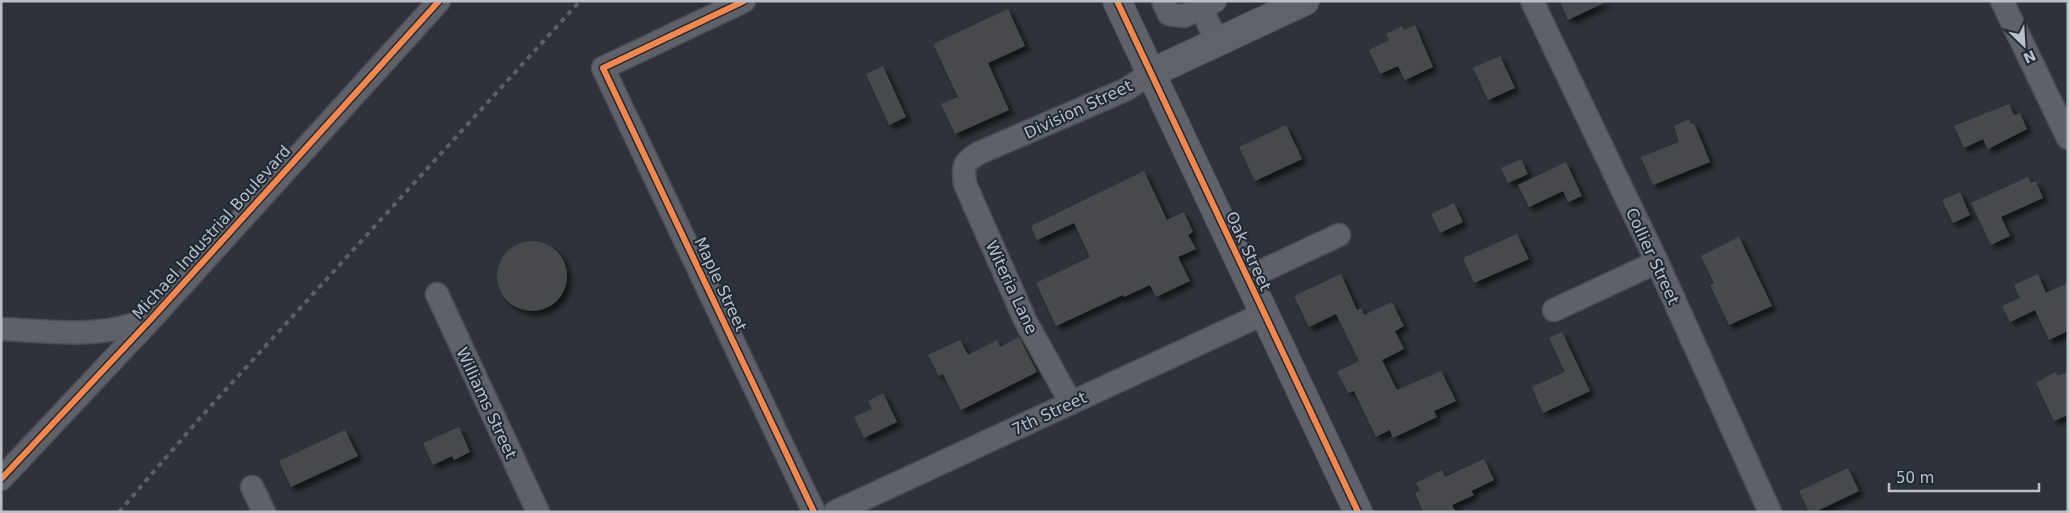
<svg xmlns="http://www.w3.org/2000/svg" width="2069" height="513" font-family="'DejaVu Sans',sans-serif">
<defs>
<filter id="shadow"><feDropShadow dx="4.5" dy="4.5" stdDeviation="2.5" flood-color="#0009"/></filter>
</defs>
<rect width="100%" height="100%" fill="#2e3339"/>
<!-- building -->
<g fill="#464a50" filter="url(#shadow)">
<polygon points="1560,1 1608,1 1568,20"/>
<polygon points="1008,9 1025,46 988,63 1009,110 955,134 941,104 958,97 934,46 935,43"/>
<polygon points="1415,25 1433,67 1405,80 1398,66 1380,74 1369,50 1389,40 1386,34 1402,26 1404,30"/>
<polygon points="1500,56 1515,88 1488,100 1473,68"/>
<polygon points="883,66 906,117 889,125 866,74"/>
<polygon points="2009,104 2014,115 2020,113 2027,129 1988,149 1983,139 1964,148 1954,126"/>
<polygon points="1689,119 1691,124 1694,123 1710,162 1653,185 1641,157 1679,142 1674,126"/>
<polygon points="1286,125 1302,159 1255,181 1239,147"/>
<polygon points="1521,159 1528,174 1508,183 1501,168"/>
<polygon points="1566,162 1582,196 1568,202 1563,191 1529,207 1518,185"/>
<polygon points="1144,171 1167,220 1184,212 1193,232 1188,235 1196,249 1178,257 1190,281 1156,297 1150,285 1124,297 1123,295 1056,326 1036,283 1090,257 1074,223 1037,240 1031,226"/>
<polygon points="2028,177 2031,183 2036,181 2043,198 2001,217 2010,236 1991,245 1971,203"/>
<polygon points="1960,192 1970,215 1953,223 1942,200"/>
<polygon points="1454,203 1463,222 1440,233 1431,214"/>
<polygon points="1517,234 1529,259 1474,283 1463,258"/>
<polygon points="1739,237 1772,306 1729,325 1710,285 1714,283 1701,256"/>
<circle cx="532" cy="276" r="35"/>
<polygon points="1341,274 1357,310 1361,308 1364,315 1392,302 1404,326 1395,331 1404,349 1382,360 1397,390 1441,371 1456,401 1434,411 1437,417 1393,438 1390,430 1376,437 1354,391 1348,393 1337,372 1359,361 1336,314 1309,327 1294,296"/>
<polygon points="2038,274 2046,293 2068,283 2068,331 2049,340 2035,310 2010,322 2002,306 2020,298 2014,285"/>
<polygon points="1562,332 1590,391 1543,413 1532,387 1565,372 1549,338"/>
<polygon points="1019,337 1037,372 961,410 943,374 939,376 928,355 960,340 968,355 997,340 1000,347"/>
<polygon points="2055,372 2058,376 2068,372 2068,415 2054,421 2036,383"/>
<polygon points="883,393 897,422 864,438 854,417 872,409 868,401"/>
<polygon points="459,427 470,452 454,460 452,456 433,465 423,443"/>
<polygon points="345,430 358,456 291,487 279,461"/>
<polygon points="1484,459 1494,480 1471,491 1474,495 1452,505 1456,512 1423,512 1415,493 1420,491 1416,483 1442,470 1445,477"/>
<polygon points="1848,468 1859,491 1815,512 1809,512 1799,491"/>
</g>
<g fill="none" stroke-linecap="round" stroke-linejoin="round">
<defs>
<g id="minor">
<polyline points="744,1 603,68 814,512"/>
<polyline points="1163,1 1169,14 1184,16 1215,1"/>
<polyline points="1198,1 1217,42"/>
<polyline points="1532,1 1657,262 1770,512"/>
<polyline points="2002,1 2068,138"/>
<polyline points="1247,278 1339,235"/>
<polyline points="437,294 538,512"/>
<polyline points="1554,310 1657,262"/>
<path d="M 1,329 C 50,331 104,340 150,318"/>
<path d="M 1071,403 L 1026,322 L 965,184 C 963,165 963,163 979,153 L 1125,90 L 1151,73"/>
<polyline points="1,479 153,317 439,1"/>
<polyline points="252,487 264,512"/>
<polyline points="835,512 1263,314"/>
</g>
<g id="major">
<polyline points="1117,1 1358,512"/>
<polyline points="1151,73 1305,1"/>
</g>
</defs>
<!-- minor casing -->
<use href="#minor" stroke="#4a4e52" stroke-width="25"/>
<!-- major casing -->
<use href="#major" stroke="#4b5056" stroke-width="30"/>
<!-- minor -->
<use href="#minor" stroke="#5e6268" stroke-width="22"/>
<!-- major -->
<use href="#major" stroke="#5f6369" stroke-width="28"/>
<!-- rail -->
<polyline stroke="#5c6065" stroke-width="4" stroke-dasharray="5 5" stroke-linecap="butt" points="119,512 200,418 580,1"/>
<defs>
<g id="cycleway">
<polyline points="744,1 603,68 814,512"/>
<polyline points="1117,1 1358,512"/>
<polyline points="1,479 153,317 439,1"/>
</g>
</defs>
<!-- cycleway casing -->
<use href="#cycleway" stroke="#212934" stroke-width="9"/>
<!-- cycleway -->
<use href="#cycleway" stroke="#f5874c" stroke-width="6"/>
</g>
<g text-anchor="middle" stroke-width="4" stroke-linejoin="round" paint-order="stroke">
<!-- street labels -->
<g font-size="16" fill="#b9c0c9" stroke="#212934">
<text transform="translate(1078 109) rotate(-25)" y="6">Division Street</text>
<text transform="translate(211 232) rotate(-48)" y="6">Michael Industrial Boulevard</text>
<text transform="translate(1249 251) rotate(65)" y="6">Oak Street</text>
<text transform="translate(1653 256) rotate(65)" y="6">Collier Street</text>
<text transform="translate(721 284) rotate(65)" y="6">Maple Street</text>
<text transform="translate(1012 287) rotate(65)" y="6">Witeria Lane</text>
<text transform="translate(487 403) rotate(65)" y="6">Williams Street</text>
<text transform="translate(1049 413) rotate(-25)" y="6">7th Street</text>
</g>
</g>
<!-- border -->
<rect width="2069" height="513" fill="none" stroke="#b9c0c9" stroke-width="5"/>
<!-- north arrow -->
<g transform="translate(2024 45) rotate(155)" stroke="#212934" stroke-width="4" paint-order="stroke">
<path d="M0-4L9 19L0 12L-9 19Z" fill="#b9c0c9"/>
<text y="-8" font-size="14" font-weight="bold" text-anchor="middle" fill="#b9c0c9">N</text>
</g>
<!-- scale -->
<path d="M1889 483v8h150v-8" fill="none" stroke="#b9c0c9" stroke-width="2.5"/>
<text x="1896" y="483" font-size="15" fill="#b9c0c9" stroke="#212934" stroke-width="4" paint-order="stroke">50 m</text>
</svg>
